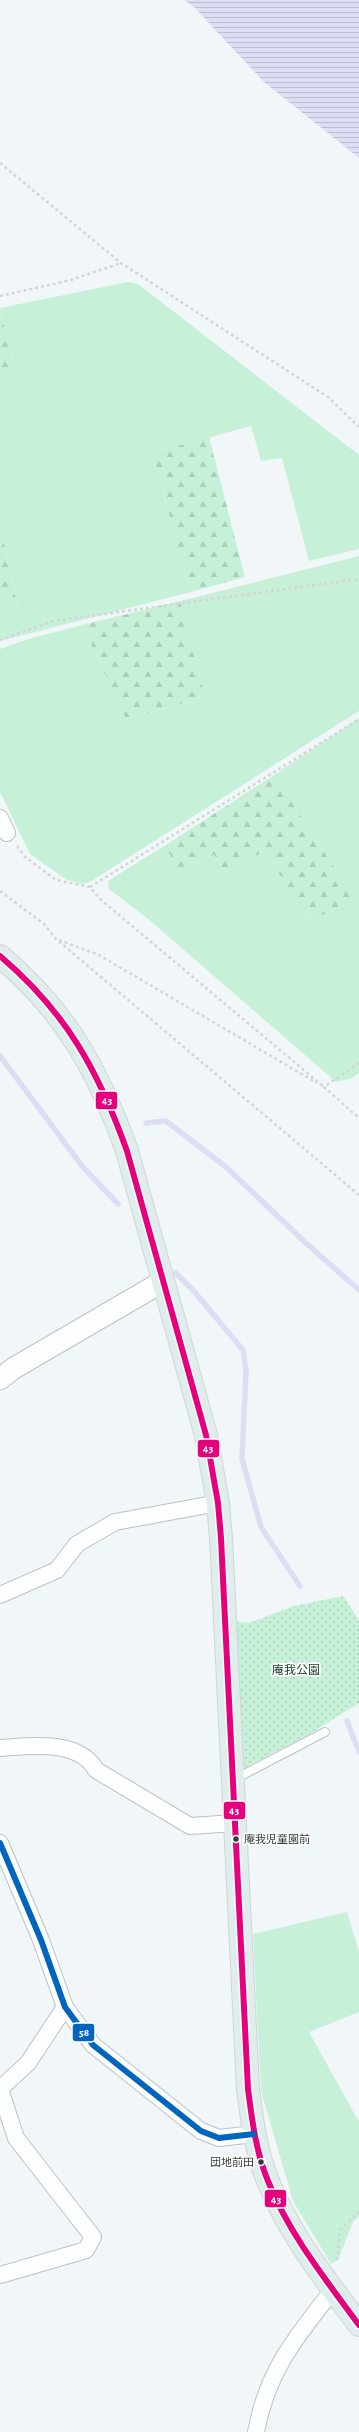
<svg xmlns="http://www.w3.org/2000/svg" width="359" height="2432" font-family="'Alegreya Sans','Noto Sans JP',sans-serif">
<defs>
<pattern id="forest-firs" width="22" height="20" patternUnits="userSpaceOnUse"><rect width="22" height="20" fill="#c7f0d9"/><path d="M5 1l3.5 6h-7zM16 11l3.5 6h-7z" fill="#accfbb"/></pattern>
<pattern id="park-dots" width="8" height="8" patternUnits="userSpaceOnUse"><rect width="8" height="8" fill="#c7f0d9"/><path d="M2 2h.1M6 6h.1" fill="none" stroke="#accfbb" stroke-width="1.8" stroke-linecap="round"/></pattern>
<pattern id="water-rules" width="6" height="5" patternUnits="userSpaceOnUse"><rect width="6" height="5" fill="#ddddf4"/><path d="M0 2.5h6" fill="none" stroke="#bebed2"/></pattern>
</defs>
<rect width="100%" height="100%" fill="#f1f7f8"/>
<!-- green -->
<g fill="#c7f0d9">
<polygon points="128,282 138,284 359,455 359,549 309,561 282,458 261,461 251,426 152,453 191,592 0,641 0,595 18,607 0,524 0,373 15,369 0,308"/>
<polygon points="359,556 359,711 90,882 83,884 67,880 30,854 0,792 0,649 28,639 82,625 127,719 205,697 180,601"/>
<polygon points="359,718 359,1073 352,1078 336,1082 147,918 109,889 108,881 164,846 181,871 214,855 225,872 265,851 309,922 355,899 274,775"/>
<polygon points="347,1912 359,1952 359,2012 309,2032 359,2122 359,2217 353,2222 338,2260 331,2264 293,2201 261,2091 253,1934"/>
</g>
<!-- forest -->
<g fill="url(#forest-firs)">
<polygon points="0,309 15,369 0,373"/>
<polygon points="209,437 245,577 191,592 152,453"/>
<polygon points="0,524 18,608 0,595"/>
<polygon points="180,601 205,697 126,719 82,625"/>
<polygon points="274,775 355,899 309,922 265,851 225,872 214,855 181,871 164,846"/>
</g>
<!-- park -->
<polygon fill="url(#park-dots)" points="343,1596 359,1620 359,1703 308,1735 241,1770 229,1621 249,1623 294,1606"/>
<!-- water -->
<polygon fill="url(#water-rules)" points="184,0 359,0 359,158 264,82 193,6"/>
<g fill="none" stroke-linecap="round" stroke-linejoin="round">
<!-- stream -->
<g stroke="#ddddf4" stroke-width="5.5">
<polyline points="0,1056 82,1166 118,1204"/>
<polyline points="146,1123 166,1121 226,1167 307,1244 359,1290"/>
<polyline points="176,1273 193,1290 243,1350 246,1370 242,1459 261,1527 300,1586"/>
<polyline points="347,1721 359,1752"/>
</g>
<defs>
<polyline id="service" points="235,1779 325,1732"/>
<g id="minor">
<polyline points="0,818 7,833"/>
<polyline points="0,1595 57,1570 77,1544 115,1522 218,1503"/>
<path d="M 0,1748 C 30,1746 79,1739 96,1770 L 190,1826 L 235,1823"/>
<polyline points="0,1843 41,1940 65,2007 93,2045 201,2131 219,2138 254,2134"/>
<polyline points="0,2089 16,2138 93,2237 86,2250 0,2275"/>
<polyline points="0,2089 28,2063 65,2007"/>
<path d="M 256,2432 C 267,2371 296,2337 333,2290"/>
</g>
<polyline id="tertiary" points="0,1379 14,1368 162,1282"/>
<path id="primary" d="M 0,956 C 66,1012 98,1070 127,1151 L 206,1435 L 218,1503 L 221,1538 L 248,2089 C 252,2120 256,2152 268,2181 C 289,2234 326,2280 359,2325"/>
</defs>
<!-- service casing -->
<use href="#service" stroke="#bdc1c2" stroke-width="10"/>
<!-- minor casing -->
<use href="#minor" stroke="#bdc1c2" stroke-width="18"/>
<!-- tertiary casing -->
<use href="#tertiary" stroke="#bdc1c2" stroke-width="23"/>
<!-- primary casing -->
<use href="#primary" stroke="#d2d4d5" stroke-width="24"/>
<!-- path -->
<g stroke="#d3d5d6" stroke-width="2.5" stroke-dasharray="3 3" stroke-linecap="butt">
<polyline points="0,163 121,263 328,397 359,427"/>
<polyline points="0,296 71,280 121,263"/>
<polyline points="0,640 53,621 359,579"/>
<polyline points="17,846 25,857 56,880 90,887 100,899 324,1087"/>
<polyline points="90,887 359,719"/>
<polyline points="0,891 44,924 56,939 359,1195"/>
<polyline points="59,940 99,955 317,1083"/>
<polyline points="359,1063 324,1087 359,1118"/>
<polyline points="337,2260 340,2230 359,2212"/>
</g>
<!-- service -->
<use href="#service" stroke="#fdfefe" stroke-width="8"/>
<!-- minor -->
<use href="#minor" stroke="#fdfefe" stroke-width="16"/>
<!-- tertiary -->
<use href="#tertiary" stroke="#fdfefe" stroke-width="21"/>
<!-- primary -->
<use href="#primary" stroke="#dfeded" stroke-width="22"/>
<defs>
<path id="bus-1" d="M 0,956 C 66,1012 98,1070 127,1151 L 206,1435 L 218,1503 L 221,1538 L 248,2089 C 252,2120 256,2152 268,2181 C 289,2234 326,2280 359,2325"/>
<polyline id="bus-2" points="0,1843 41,1940 65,2007 93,2045 201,2131 219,2138 254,2134"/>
</defs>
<!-- bus-1 casing -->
<use href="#bus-1" stroke="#fff" stroke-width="9"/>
<!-- bus-2 casing -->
<use href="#bus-2" stroke="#fff" stroke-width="9"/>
<!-- bus-1 -->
<use href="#bus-1" stroke="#e5007d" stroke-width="6"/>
<!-- bus-2 -->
<use href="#bus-2" stroke="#0065bd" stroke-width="6"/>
</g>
<!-- markers -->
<g fill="#36393b" stroke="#fff" stroke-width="1.5">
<circle cx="236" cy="1839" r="3.5"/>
<circle cx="261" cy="2162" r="3.5"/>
</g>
<g text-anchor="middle" stroke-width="3.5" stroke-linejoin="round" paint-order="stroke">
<!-- bus labels -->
<g font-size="11" fill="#36393b" stroke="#fff" text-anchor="start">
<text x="244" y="1843">庵我児童園前</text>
<text x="254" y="2166" text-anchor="end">団地前田</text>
</g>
<!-- park labels -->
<g font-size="12" fill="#1d422d" stroke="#fff">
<text x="296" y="1674">庵我公園</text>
</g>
</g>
<g stroke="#fff" stroke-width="1.5">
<rect x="95" y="1091" width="23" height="19" rx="4" fill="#e5007d"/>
<rect x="197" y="1439" width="23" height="19" rx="4" fill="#e5007d"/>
<rect x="223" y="1801" width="23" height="19" rx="4" fill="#e5007d"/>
<rect x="72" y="2023" width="23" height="19" rx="4" fill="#0065bd"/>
<rect x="264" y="2189" width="23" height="19" rx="4" fill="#e5007d"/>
</g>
<g font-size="11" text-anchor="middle" font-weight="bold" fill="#fff">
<text x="107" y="1104">43</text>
<text x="208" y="1452">43</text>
<text x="234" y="1814">43</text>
<text x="84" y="2036">58</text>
<text x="276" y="2203">43</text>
</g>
</svg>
